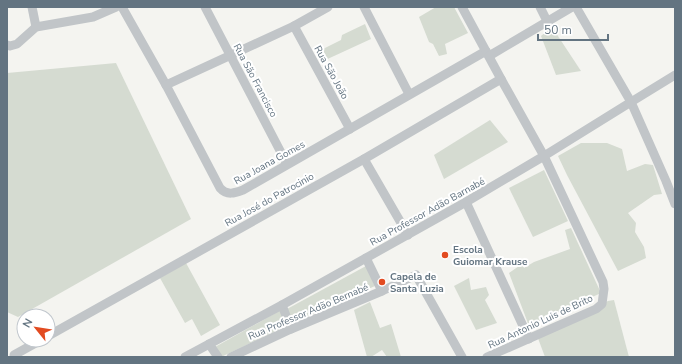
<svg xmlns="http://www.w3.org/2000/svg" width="682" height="364" font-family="'Nunito Sans',sans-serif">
<rect width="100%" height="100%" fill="#f4f4f0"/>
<!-- green -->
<g fill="#d5dbd1">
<polygon points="436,7 454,7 468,33 445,44 447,54 439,56 433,44 429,42 419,17"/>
<polygon points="365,24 371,39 321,62 317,52 341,40 342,35"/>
<polygon points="552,27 581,71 556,75 541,36"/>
<polygon points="116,63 191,219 18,317 7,312 7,73"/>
<polygon points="490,120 508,142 444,179 434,155"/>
<polygon points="581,143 607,143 622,149 627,171 645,164 653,165 662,194 654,195 628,213 636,223 635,232 644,247 646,258 618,271 567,175 558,156"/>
<polygon points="544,170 568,221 533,237 509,188"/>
<polygon points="571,228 601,293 529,326 509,273 522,264 524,268 534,262 570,249 565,230"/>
<polygon points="186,263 220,325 201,336 192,319 185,323 160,278"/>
<polygon points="366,266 375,286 292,323 287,309"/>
<polygon points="469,278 471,290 486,287 489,295 485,300 497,323 476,330 454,286"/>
<polygon points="614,300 629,357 545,357 536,333 608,301"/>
<polygon points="370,302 380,328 391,324 401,357 387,357 382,350 371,357 367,357 354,310"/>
<polygon points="281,310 287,326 221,357 215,347"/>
</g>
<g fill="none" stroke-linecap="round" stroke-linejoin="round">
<!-- minor -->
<g stroke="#c1c5c8" stroke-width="9">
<polyline points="32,7 36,27"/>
<path d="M 122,7 L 166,85 L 220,188 C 227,196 235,193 243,190 L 486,51"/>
<polyline points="205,7 287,164"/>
<polyline points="364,7 409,94"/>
<polyline points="462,7 501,79 544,156 603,282 604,289 602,304 596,309 487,357"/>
<polyline points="540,7 547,21"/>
<polyline points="576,7 631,102 666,181 675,204"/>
<polyline points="294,26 350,129"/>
<polyline points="7,45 10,46 17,44 36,27 93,17 116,7"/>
<polyline points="489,56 572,7"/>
<polyline points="166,85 294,26 328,7"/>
<polyline points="364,159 408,235"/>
<polyline points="466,202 529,339"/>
<polyline points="366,258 382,291"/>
<polyline points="282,305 291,329"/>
<polyline points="48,336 364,159 501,79"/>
<polyline points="209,344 218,357"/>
<polyline points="14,355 41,340"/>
<polyline points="185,357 282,305 466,202 544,156 631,102 675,75"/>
<polyline points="231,357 291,329 382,291 416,275 462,357"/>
</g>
</g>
<!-- markers -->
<g fill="#e24b21" stroke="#fff" stroke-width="1.5">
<circle cx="445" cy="255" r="4"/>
<circle cx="382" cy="282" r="4"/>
</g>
<g text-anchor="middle" stroke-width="4" stroke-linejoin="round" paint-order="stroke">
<!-- street labels -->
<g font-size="10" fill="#637481" stroke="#fff">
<text transform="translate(332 72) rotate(61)" y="4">Rua São João</text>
<text transform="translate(256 80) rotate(62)" y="4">Rua São Francisco</text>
<text transform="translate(269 162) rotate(-29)" y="4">Rua Joana Gomes</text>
<text transform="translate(269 199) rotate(-29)" y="4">Rua José do Patrocinio</text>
<text transform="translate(427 211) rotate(-29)" y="4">Rua Professor Adão Barnabé</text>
<text transform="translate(308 311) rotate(-23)" y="4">Rua Professor Adão Bernabé</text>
<text transform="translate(540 321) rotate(-25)" y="4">Rua Antonio Luis de Brito</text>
</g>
<!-- poi labels -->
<g font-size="10" font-weight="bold" fill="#637481" stroke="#fff" text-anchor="start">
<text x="453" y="253">Escola<tspan x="453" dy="12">Guiomar Krause</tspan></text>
<text x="390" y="280">Capela de<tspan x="390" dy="12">Santa Luzia</tspan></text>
</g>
</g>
<!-- border -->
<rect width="682" height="364" fill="none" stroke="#637481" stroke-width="16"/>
<!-- north arrow -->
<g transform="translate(36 328) rotate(300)"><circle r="19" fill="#ffffff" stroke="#c1c7cd"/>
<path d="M0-3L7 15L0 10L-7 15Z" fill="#e24b21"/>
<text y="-6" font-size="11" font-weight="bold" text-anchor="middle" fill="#637481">N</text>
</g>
<!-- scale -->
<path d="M538 34v6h70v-6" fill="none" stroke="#637481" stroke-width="2"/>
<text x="544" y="34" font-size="12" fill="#637481" stroke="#ffffff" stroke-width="3" paint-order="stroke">50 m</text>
</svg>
